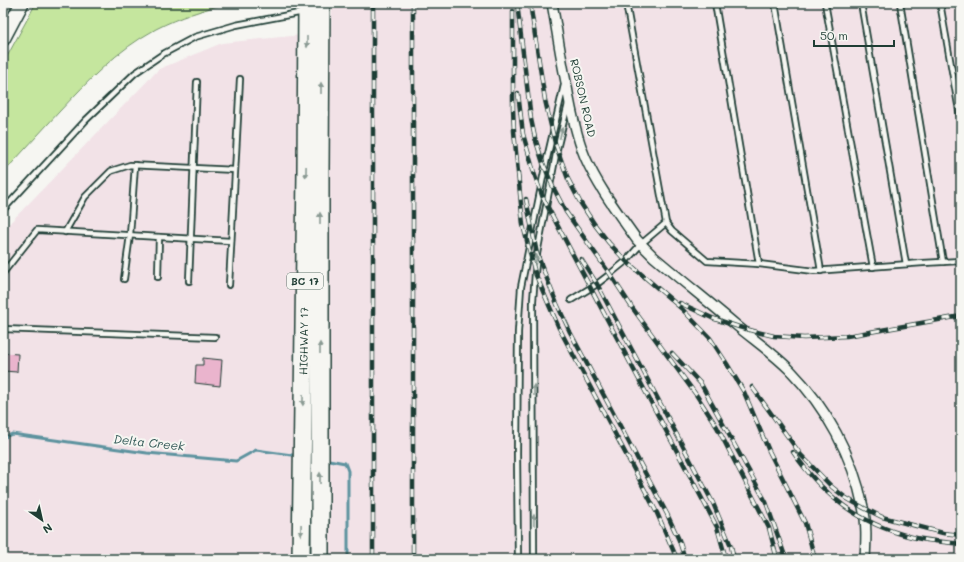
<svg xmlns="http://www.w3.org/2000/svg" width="964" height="562" font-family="Mali,sans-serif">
<rect width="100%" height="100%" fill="#f6f6f2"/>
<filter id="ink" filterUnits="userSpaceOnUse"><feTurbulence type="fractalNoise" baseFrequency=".025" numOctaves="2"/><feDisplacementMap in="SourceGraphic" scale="8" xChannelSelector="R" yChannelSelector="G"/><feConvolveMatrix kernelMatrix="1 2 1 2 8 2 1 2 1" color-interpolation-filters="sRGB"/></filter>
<g filter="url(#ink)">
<!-- built -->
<polygon fill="#f2e2e7" points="332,3 961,3 961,559 3,559 3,230 159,69 222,43 331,32"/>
<!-- green -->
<path fill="#c5e69e" stroke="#729269" d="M 36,3 L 228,3 C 203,10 179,17 156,29 C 116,51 90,79 59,112 C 40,132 22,153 3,173 L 3,64 Z"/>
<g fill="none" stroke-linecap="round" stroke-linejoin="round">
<!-- stream -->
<g stroke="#5d939f" stroke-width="3">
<polyline points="3,438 12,434 147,453 236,461 256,450 292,455"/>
<polyline points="329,460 345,463 348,471 348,559"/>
</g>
</g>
<!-- building -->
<g fill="#eab4cd" stroke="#1f3d34">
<polygon points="3,353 18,354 17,372 3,371"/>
<polygon points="203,358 222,360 220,386 195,383 196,365 203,365"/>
</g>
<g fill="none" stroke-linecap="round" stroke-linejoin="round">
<defs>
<g id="lane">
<polyline points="626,3 666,223 672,231 707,261 759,264 814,271 923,263 961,261"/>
<polyline points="715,3 759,264"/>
<polyline points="775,3 821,271"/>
<polyline points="825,3 873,267"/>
<polyline points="861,3 906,264"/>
<polyline points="900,3 943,262"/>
<polyline points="940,3 961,122"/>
<polyline points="3,210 86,120 135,73 163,54 195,37 236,25 304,12"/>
<polyline points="65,232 85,197 111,171 130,165 235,170"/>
<polyline points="3,273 37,230 231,241"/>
<polyline points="158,277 159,237"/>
<polyline points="124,279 130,235 135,165"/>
<polyline points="189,281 197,82"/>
<polyline points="229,285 240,79"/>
<polyline points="571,300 597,284 610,274 626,261 641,244 666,223"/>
<polyline points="3,329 215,337"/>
<polyline points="518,559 517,453 518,332 521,287 545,167 564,85"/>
<polyline points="534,559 533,301 535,273 537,254 557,149 568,104"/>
</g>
<path id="street" d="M 552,3 C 557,31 561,59 567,87 C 571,111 576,135 585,157 C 598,187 618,213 637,240 L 654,257 C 681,280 709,302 736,325 C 754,340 773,353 790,370 C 826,407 853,456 863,507 C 867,524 866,542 865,559"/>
<polyline id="secondary" points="3,39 22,3"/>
<g id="highway">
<path id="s1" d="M 301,559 L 306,171 L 307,3"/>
<polyline points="320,559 320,171 321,3"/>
</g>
</defs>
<!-- lane casing -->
<use href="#lane" stroke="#1f3d34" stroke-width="8"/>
<!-- street casing -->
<use href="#street" stroke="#1f3d34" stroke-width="12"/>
<!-- secondary casing -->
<use href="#secondary" stroke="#1f3d34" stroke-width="16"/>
<!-- highway casing -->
<use href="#highway" stroke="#1f3d34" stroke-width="20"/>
<!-- lane -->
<use href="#lane" stroke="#f6f6f2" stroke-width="4.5"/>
<!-- street -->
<use href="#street" stroke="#f6f6f2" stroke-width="9"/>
<!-- secondary -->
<use href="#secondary" stroke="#f6f6f2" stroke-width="13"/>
<!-- highway -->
<use href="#highway" stroke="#f6f6f2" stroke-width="17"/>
<defs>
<g id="rail">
<polyline points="413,3 413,559"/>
<polyline points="517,3 531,119 535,138 543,163 553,187 566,212 578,229 610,274 631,306 697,396 717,427 769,528 777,559"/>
<polyline points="530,3 545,100 555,143 568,179 580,202 595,225 609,243 626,261 682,309 710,338 727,364 744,392 769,451 805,523 815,559"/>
<polyline points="513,11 513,108 514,131 523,225 535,273 559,328 657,513 677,559"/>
<polyline points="518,93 523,134 535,176 543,198 717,527 726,559"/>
<polyline points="526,199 537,254 557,304 570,332 667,514 679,540 685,559"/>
<polyline points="581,259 597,284 713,503 731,546 734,559"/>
<polyline points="680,303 712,318 739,327 757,332 774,336 804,338 847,336 961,316"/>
<polyline points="672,353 701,384 766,502 786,559"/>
<polyline points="752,387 801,455 832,487 846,498 864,508 882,517 943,533 961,535"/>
<path d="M 793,452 C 823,496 860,524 912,537 C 928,541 945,542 961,544"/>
<polyline points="373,559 373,3"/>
</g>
</defs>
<!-- rail casing -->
<use href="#rail" stroke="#1f3d34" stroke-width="4.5"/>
<!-- rail -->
<use href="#rail" stroke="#f6f6f2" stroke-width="3" stroke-dasharray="9" stroke-linecap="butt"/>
</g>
<!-- one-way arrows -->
<defs><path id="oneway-solid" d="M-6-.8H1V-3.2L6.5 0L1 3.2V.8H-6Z"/></defs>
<g fill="#8a9a93">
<use href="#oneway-solid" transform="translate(307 42) rotate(90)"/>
<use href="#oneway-solid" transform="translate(321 88) rotate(-90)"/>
<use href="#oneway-solid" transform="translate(561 133) rotate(-77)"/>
<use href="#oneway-solid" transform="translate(306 172) rotate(91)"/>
<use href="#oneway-solid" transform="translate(320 218) rotate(-90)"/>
<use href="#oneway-solid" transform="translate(536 260) rotate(-82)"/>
<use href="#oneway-solid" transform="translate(320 348) rotate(-90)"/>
<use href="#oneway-solid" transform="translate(534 390) rotate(-90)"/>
<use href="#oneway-solid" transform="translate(303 400) rotate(91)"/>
<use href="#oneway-solid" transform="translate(320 478) rotate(-90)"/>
<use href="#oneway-solid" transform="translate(534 520) rotate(-90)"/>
<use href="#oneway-solid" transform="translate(301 530) rotate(91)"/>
</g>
</g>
<g text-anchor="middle" stroke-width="4" stroke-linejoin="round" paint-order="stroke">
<!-- shield labels -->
<rect fill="#f6f6f2" stroke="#60746d" stroke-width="1" x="287" y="273" width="36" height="16" rx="3"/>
<g font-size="10" font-weight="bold" fill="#1f3d34">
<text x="305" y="285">BC 17</text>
</g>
<!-- street labels -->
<g font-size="11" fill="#1f3d34" stroke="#f6f6f2">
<text transform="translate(583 98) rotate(77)" y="4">ROBSON ROAD</text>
<text dy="4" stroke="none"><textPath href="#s1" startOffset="218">HIGHWAY 17</textPath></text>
</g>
<!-- water labels -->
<g font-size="12" font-style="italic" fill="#345a58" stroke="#f6f6f2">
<text transform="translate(149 443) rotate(6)" y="4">Delta Creek</text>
</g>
</g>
<!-- margin -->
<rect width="964" height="562" fill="none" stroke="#f6f6f2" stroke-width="16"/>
<rect x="8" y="8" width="948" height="546" fill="none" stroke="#1f3d34" stroke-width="1.5" filter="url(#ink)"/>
<!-- north arrow -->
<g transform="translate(42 520) rotate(146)" stroke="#f6f6f2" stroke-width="3" paint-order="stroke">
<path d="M0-3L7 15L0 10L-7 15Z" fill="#1f3d34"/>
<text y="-6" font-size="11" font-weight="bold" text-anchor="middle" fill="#1f3d34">N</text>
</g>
<!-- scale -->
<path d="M814 40v6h80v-6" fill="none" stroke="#1f3d34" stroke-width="2"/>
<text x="820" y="40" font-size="12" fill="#1f3d34" stroke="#f6f6f2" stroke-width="3" paint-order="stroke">50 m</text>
</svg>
